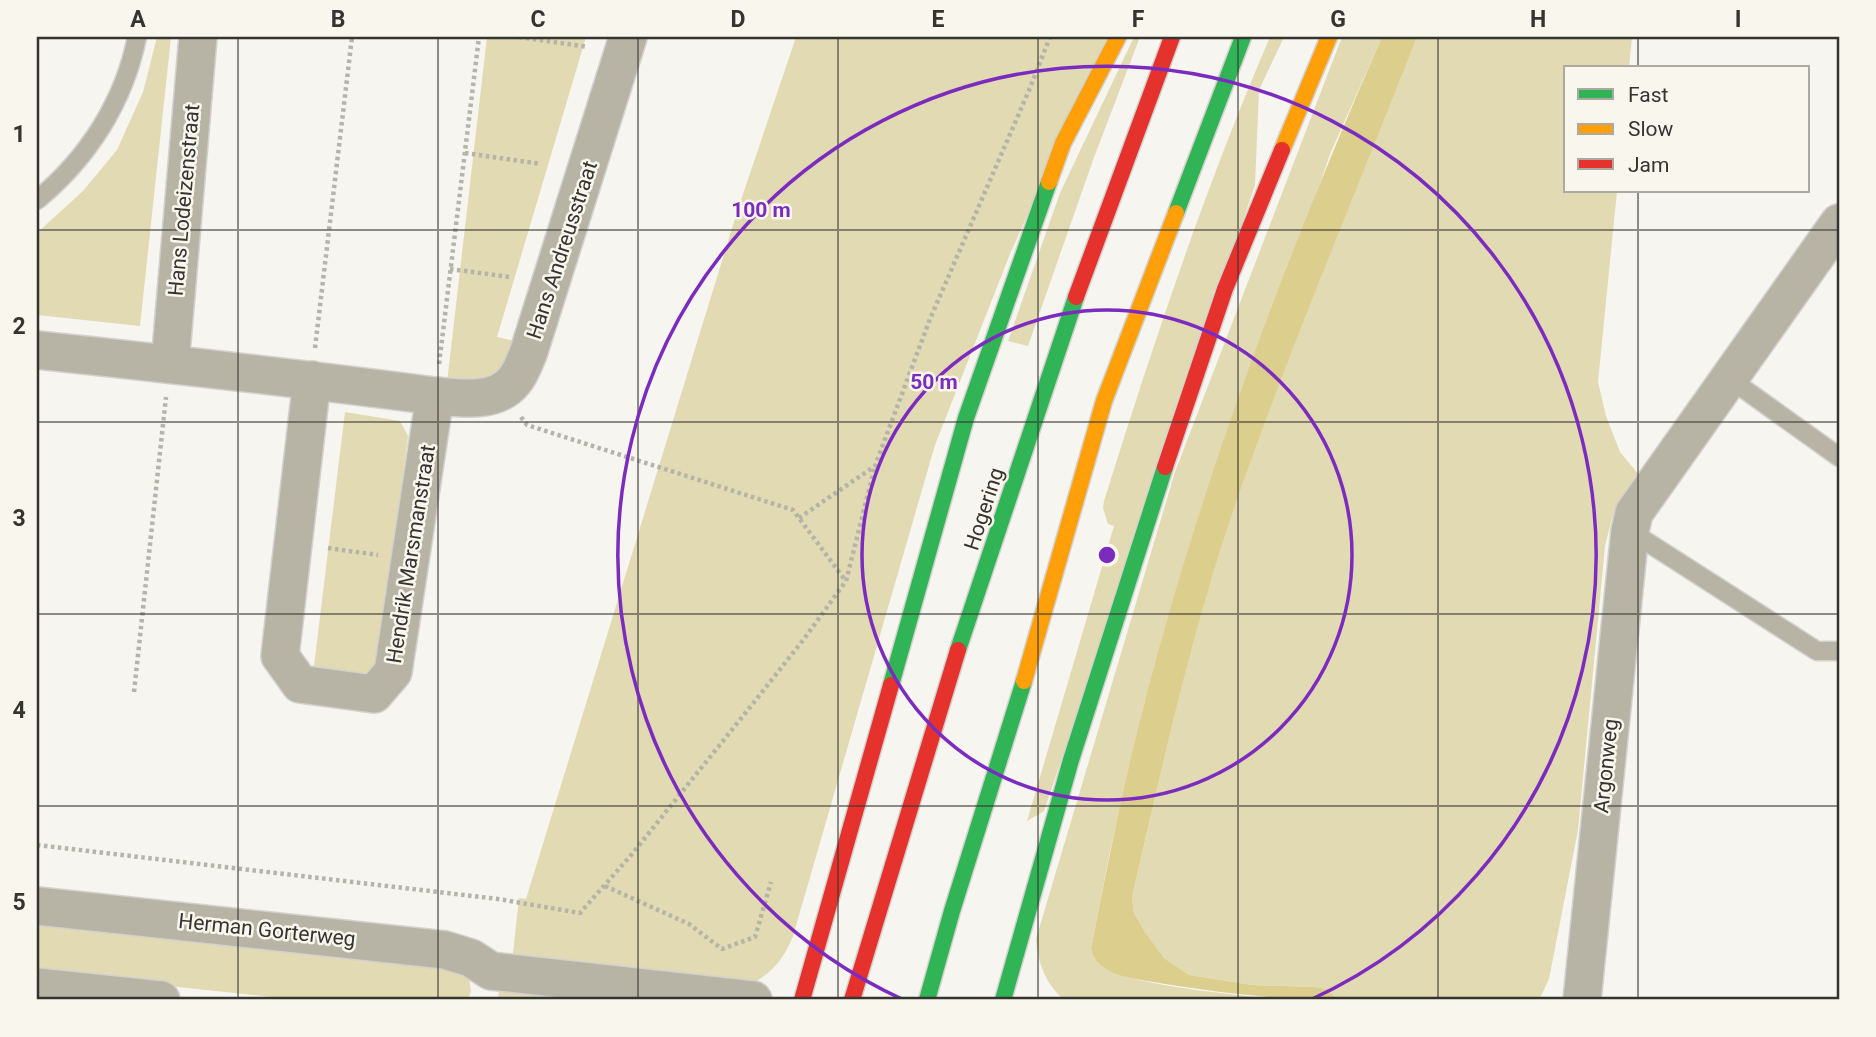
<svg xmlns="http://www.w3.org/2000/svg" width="1876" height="1037" font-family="Roboto,sans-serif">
<rect width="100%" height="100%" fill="#f6f5f0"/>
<!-- green -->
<g fill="#e2dab2">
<polygon points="157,37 171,37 140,326 37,315 37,233 83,191 117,150 143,92"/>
<path d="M 487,37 L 586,37 L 497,337 L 519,342 C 495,385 497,385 447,383 Z"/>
<path d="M 796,37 L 1107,37 L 1010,254 L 935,445 L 793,936 C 784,959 772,973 750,985 L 512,962 L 519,898 L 526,899 L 737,212 Z"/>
<polygon points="1134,37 1140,37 1093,160 1028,346 1008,341 1060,193"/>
<path d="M 1270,37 L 1284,37 L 1259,90 L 1255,185 L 1044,811 L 1027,821 L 1114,526 L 1108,524 L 1103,508 L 1104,501 C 1153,344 1205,188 1270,37 Z"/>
<path d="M 1342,37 L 1382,37 L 1330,154 L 1145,701 L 1109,856 L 1091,949 C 1093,957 1096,962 1103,967 C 1130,986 1248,996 1286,1000 L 1064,1000 C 1046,984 1038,964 1036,939 L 1175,472 Z"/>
<path d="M 1417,37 L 1632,37 L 1629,68 L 1566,68 L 1566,191 L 1617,191 L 1598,382 L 1606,416 L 1620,452 L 1640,476 L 1612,518 L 1605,546 L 1578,830 L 1549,979 L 1539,1000 L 1338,1000 L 1327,989 L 1314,987 L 1252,985 L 1189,975 L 1164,958 L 1145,932 L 1134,913 L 1132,897 C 1158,787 1181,675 1215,567 C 1272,387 1347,212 1417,37 Z"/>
<polygon points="345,412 400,421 408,436 379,662 365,674 314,666"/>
<polygon points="37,916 440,959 469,977 471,991 468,1000 300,1000 37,972"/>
<polygon points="499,987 644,1000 498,1000"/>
</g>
<!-- water -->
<path fill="#dcce8d" d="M 1382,37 L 1417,37 C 1355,195 1288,351 1233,512 C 1190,637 1162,768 1132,897 L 1134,913 L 1145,932 L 1164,958 L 1189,975 L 1252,985 L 1314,987 L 1327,989 L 1338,1000 C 1280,1000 1223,993 1165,984 C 1145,980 1120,979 1103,967 C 1096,962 1093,957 1091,949 C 1107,866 1124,783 1145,701 C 1204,473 1288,252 1382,37 Z"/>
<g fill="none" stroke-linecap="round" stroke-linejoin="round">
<defs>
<g id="lane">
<path d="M 37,200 C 88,158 124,102 137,37"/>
<polyline points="1730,379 1839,457"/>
<polyline points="1630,531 1817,651 1839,651"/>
</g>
<g id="street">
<path d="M 37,350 C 170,364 302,379 435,396 L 393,672 L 374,694 L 300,684 L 280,656 L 312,380"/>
<polyline points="170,364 198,37"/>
<path d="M 435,396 C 460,398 496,404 514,381 C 521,373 525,361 529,351 L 628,37"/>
<polyline points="37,906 445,950 471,958 491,971 753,1000"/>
<polyline points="37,987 161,1000"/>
<polyline points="1582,1000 1630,531 1634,513 1839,223"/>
</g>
<g id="fast">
<polyline points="1176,213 1243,37"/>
<polyline points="958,650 1076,297"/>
<polyline points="891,685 966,418 1049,182"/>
<polyline points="927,1000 952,911 1024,681"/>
<polyline points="1003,1000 1071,760 1165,467"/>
</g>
<g id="slow">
<polyline points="1282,150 1329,37"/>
<polyline points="1049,182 1063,143 1118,37"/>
<polyline points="1024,681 1104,401 1176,213"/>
</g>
<g id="jam">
<polyline points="1076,297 1172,37"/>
<polyline points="1165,467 1225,289 1282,150"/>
<polyline points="802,1000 891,685"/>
<polyline points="852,1000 958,650"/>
</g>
</defs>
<!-- lane casing -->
<use href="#lane" stroke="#d2d1ce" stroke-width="21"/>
<!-- street casing -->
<use href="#street" stroke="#d2d1ce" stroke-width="40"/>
<!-- fast casing -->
<use href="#fast" stroke="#d2d1ce" stroke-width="19"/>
<!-- slow casing -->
<use href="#slow" stroke="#d2d1ce" stroke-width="19"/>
<!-- jam casing -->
<use href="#jam" stroke="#d2d1ce" stroke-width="19"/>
<!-- path -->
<g stroke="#b5b4a9" stroke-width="4.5" stroke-dasharray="3.5 3.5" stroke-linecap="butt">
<polyline points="519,37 588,47"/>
<polyline points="465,153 541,164"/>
<polyline points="450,269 510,277"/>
<polyline points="315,348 352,37"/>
<polyline points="439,364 479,37"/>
<polyline points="521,417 527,425 793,510 845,580"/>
<polyline points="799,518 875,466 930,319 1030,88 1050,37"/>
<polyline points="328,548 378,555"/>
<polyline points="134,692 166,397"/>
<polyline points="37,845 498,899 580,913 632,854 743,716 804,639 846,581 875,466"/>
<polyline points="605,886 689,924 722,949 755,937 771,882"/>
</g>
<!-- lane -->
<use href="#lane" stroke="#b8b4a5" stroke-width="18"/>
<!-- street -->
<use href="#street" stroke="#b8b4a5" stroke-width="37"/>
<!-- fast -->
<use href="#fast" stroke="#30b455" stroke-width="16"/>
<!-- slow -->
<use href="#slow" stroke="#ff9f0a" stroke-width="16"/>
<!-- jam -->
<use href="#jam" stroke="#e5322d" stroke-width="16"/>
</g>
<!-- grid -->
<path fill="none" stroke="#353431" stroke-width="2" stroke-opacity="0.55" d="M 238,37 L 238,1000M 438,37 L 438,1000M 638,37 L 638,1000M 838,37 L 838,1000M 1038,37 L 1038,1000M 1238,37 L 1238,1000M 1438,37 L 1438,1000M 1638,37 L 1638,68M 1638,191 L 1638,1000M 37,230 L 1839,230M 37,422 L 1839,422M 37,614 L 1839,614M 37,806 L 1839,806"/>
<!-- distance rings -->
<g fill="none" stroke="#7b2cbf" stroke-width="3.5">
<circle cx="1107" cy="555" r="245"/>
<path d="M904 1000A489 489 0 1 1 1310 1000"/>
</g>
<g text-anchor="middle" stroke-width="5" stroke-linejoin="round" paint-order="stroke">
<!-- street labels -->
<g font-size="21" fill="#353431" stroke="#f9f7ed">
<text transform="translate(184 200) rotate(-85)" y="7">Hans Lodeizenstraat</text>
<text transform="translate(562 250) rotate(-72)" y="7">Hans Andreusstraat</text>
<text transform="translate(984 509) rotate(-72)" y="7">Hogering</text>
<text transform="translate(411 554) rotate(-81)" y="7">Hendrik Marsmanstraat</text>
<text transform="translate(1606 766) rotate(-84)" y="7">Argonweg</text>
<text transform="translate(267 930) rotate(6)" y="7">Herman Gorterweg</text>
</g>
</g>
<circle cx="1107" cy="555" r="10" fill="#7b2cbf" stroke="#f9f7ed" stroke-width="3.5"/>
<g font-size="21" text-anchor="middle" font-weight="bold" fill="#7b2cbf" stroke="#f9f7ed" stroke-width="5" stroke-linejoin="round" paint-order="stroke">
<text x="761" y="217">100 m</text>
<text x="934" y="389">50 m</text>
</g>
<!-- border -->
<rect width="1876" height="1037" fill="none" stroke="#f9f7ed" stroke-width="77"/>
<!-- legend -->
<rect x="1564" y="66" width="245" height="126" fill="#f9f7ed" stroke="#aba9a2" stroke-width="2"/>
<rect x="1578" y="89" width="35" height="10" fill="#30b455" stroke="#aba9a2" stroke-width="2"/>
<text x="1628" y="102" font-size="21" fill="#353431">Fast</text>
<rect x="1578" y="124" width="35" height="10" fill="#ff9f0a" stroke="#aba9a2" stroke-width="2"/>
<text x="1628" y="136" font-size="21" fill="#353431">Slow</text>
<rect x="1578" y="159" width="35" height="10" fill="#e5322d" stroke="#aba9a2" stroke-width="2"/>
<text x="1628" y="172" font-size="21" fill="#353431">Jam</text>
<rect x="38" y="38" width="1800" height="960" fill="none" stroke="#353431" stroke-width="2.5"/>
<g font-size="23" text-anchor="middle" font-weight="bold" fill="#353431">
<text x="138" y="27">A</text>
<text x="338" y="27">B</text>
<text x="538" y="27">C</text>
<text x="738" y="27">D</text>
<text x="938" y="27">E</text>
<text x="1138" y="27">F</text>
<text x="1338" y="27">G</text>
<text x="1538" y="27">H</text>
<text x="1738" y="27">I</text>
<text x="19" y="142">1</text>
<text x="19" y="334">2</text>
<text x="19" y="526">3</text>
<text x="19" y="718">4</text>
<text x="19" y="910">5</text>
</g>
</svg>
